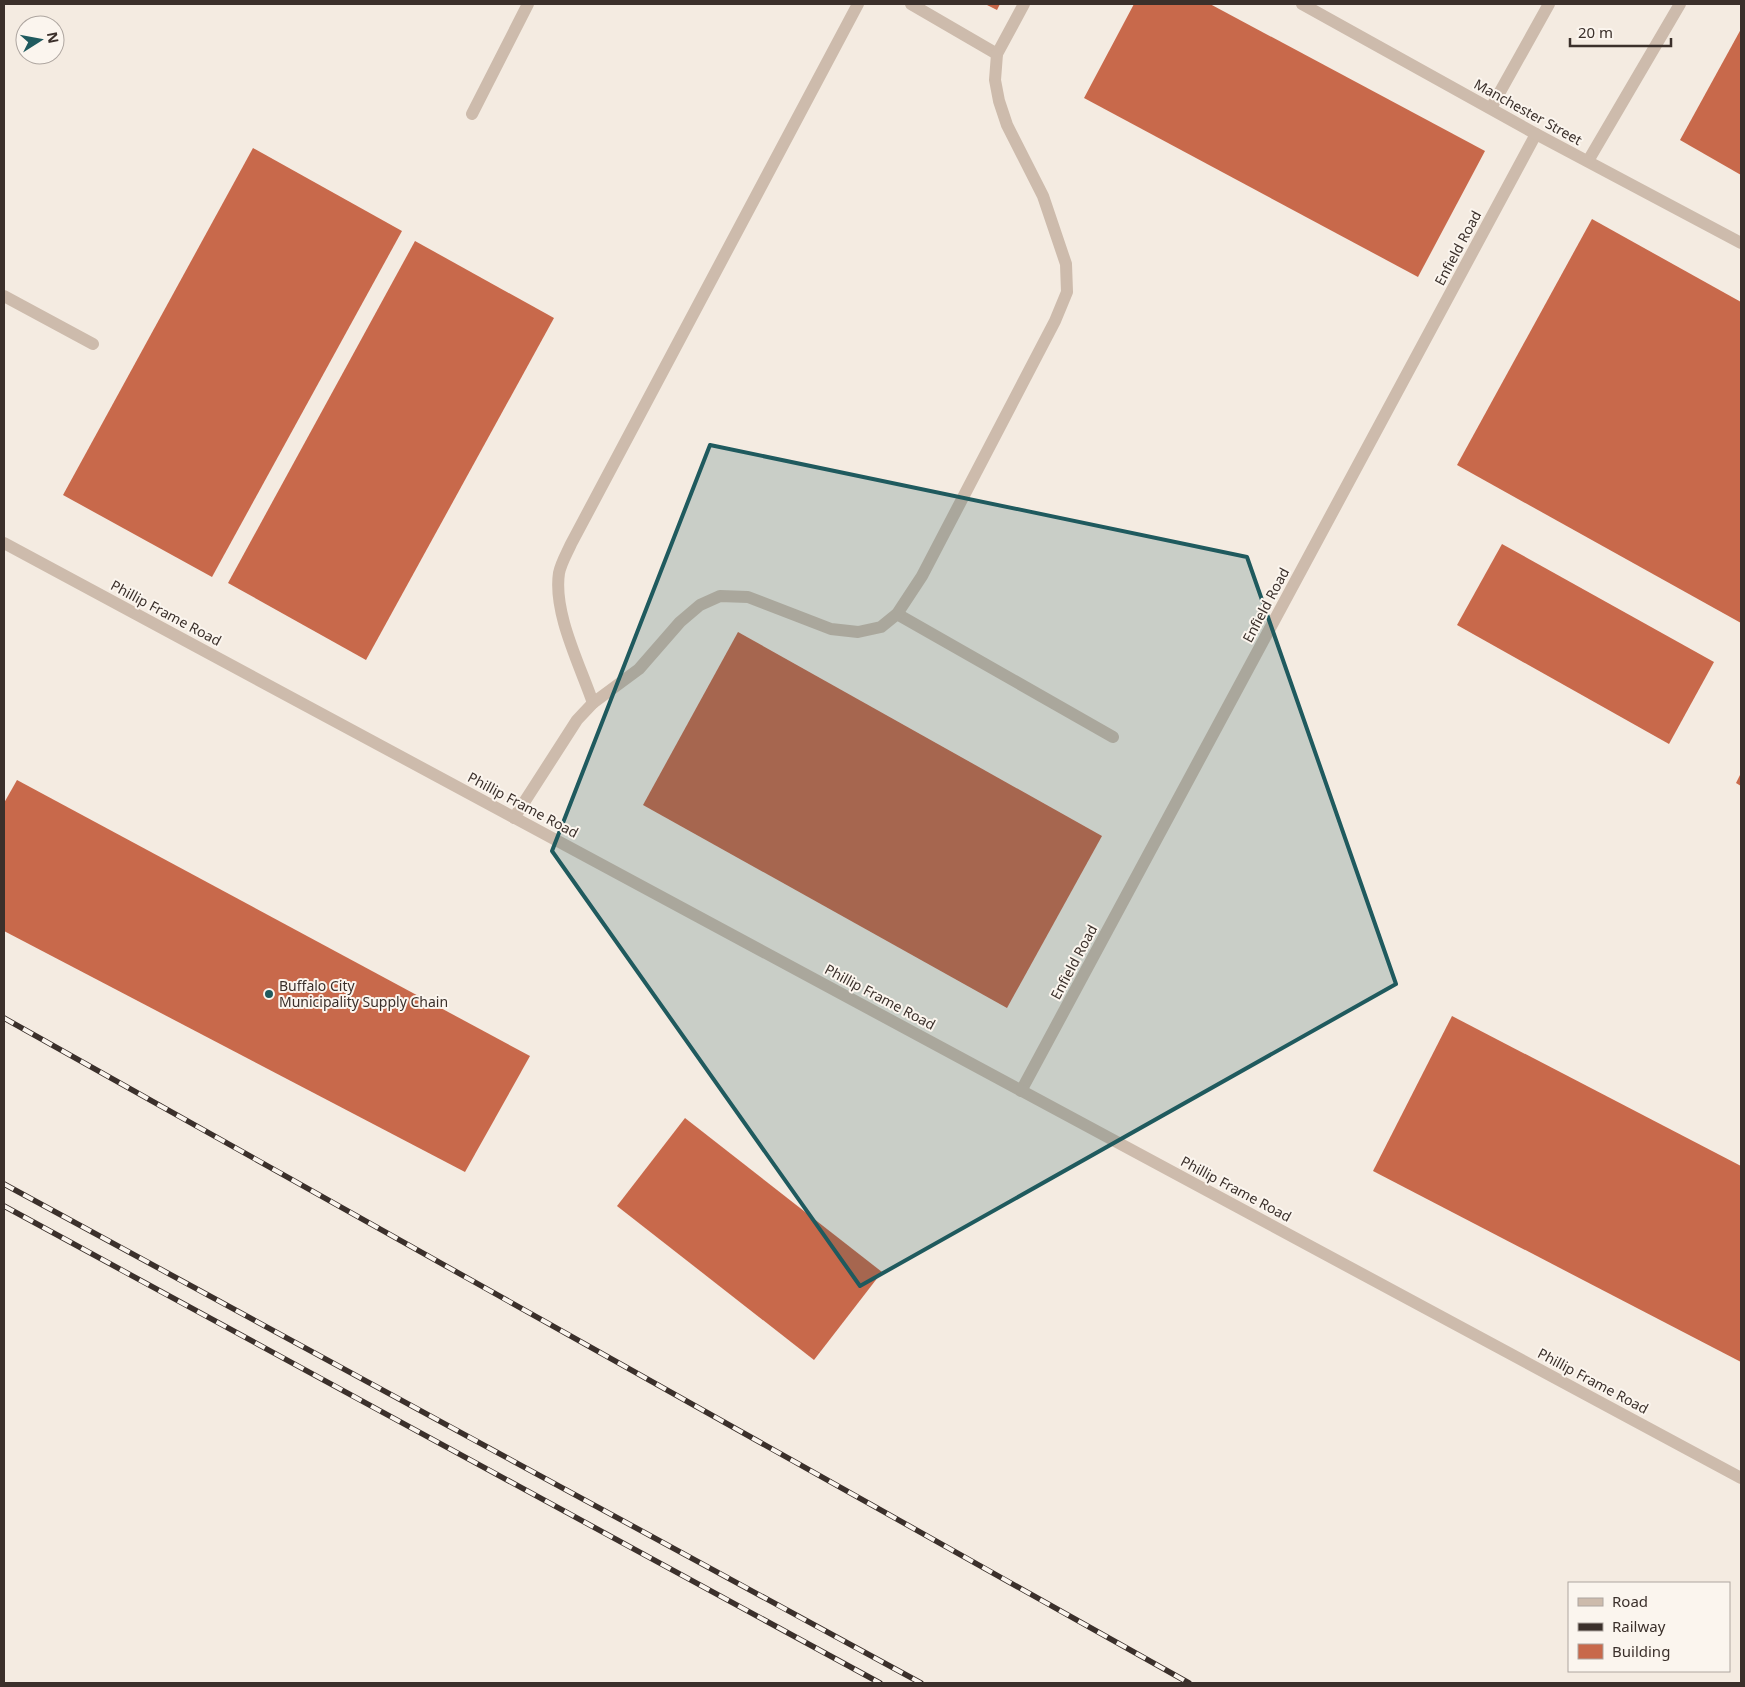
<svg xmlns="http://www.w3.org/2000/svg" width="1745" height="1687" font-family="'Noto Sans',sans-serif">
<rect width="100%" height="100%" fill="#f4ebe1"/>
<!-- building -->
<g fill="#c8694b">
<polygon points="985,4 1000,4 997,10"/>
<polygon points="1134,4 1210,4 1485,151 1418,277 1084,98"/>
<polygon points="1741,29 1741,175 1680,140"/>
<polygon points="253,148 402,231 212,577 63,495"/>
<polygon points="1592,219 1741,302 1741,623 1457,465"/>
<polygon points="415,241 554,318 366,660 228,583"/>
<polygon points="1502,544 1714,662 1669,744 1457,625"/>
<polygon points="738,632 1102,836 1007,1008 643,805"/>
<polygon points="1741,773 1741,786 1736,783"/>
<polygon points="17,780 530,1056 465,1172 4,931 4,803"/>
<polygon points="1452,1016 1741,1166 1741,1362 1373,1171"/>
<polygon points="685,1118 882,1272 814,1360 617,1206"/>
</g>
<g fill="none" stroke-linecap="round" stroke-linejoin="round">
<!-- service -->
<g stroke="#cdbbac" stroke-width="12">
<polyline points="911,4 997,54"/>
<polyline points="1491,108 1549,4"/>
<polyline points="472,114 528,4"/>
<polyline points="1588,161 1680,4"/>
<polyline points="4,296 93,344"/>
<polyline points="897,614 1113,737"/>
<path d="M 593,703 C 580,665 553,613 559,573 C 561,563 567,553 571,544 L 858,4"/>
<polyline points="514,818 577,720 593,703 639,669 680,622 700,605 720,596 748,597 831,629 858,632 881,627 897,614 922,576 1055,321 1067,292 1066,264 1043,196 1007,125 999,101 995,80 997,54 1024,4"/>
<polyline points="1021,1091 1536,134"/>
</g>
<!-- minor -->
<polyline stroke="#cdbbac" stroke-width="12" points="1302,4 1536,134 1741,243"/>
<!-- tertiary -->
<polyline stroke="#cdbbac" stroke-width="12" points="4,543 1741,1478"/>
<defs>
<g id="rail">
<polyline points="4,1018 1189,1683"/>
<polyline points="4,1184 921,1683"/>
<polyline points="4,1206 880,1683"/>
</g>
</defs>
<!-- rail casing -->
<use href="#rail" stroke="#3b302b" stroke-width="5.5"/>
<!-- rail -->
<use href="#rail" stroke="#fbf5ee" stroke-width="4" stroke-dasharray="11" stroke-linecap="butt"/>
</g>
<!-- marked area -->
<path fill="#1f5a5e" fill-opacity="0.2" stroke="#1f5a5e" stroke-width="4" stroke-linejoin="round" d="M 710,445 L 1247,557 L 1396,984 L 860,1286 L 552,851 Z"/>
<!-- markers -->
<circle fill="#1f5a5e" stroke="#fbf5ee" stroke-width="2" cx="269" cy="994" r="5"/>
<g text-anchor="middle" stroke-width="4" stroke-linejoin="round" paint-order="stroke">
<!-- street labels -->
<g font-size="14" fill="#3b302b" stroke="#fbf5ee">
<text transform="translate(1528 112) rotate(29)" y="5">Manchester Street</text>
<text transform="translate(1458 248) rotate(-62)" y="5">Enfield Road</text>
<text transform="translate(1266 605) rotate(-62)" y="5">Enfield Road</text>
<text transform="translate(166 613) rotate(28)" y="5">Phillip Frame Road</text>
<text transform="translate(523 805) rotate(28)" y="5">Phillip Frame Road</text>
<text transform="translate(1074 962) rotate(-62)" y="5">Enfield Road</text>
<text transform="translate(880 997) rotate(28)" y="5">Phillip Frame Road</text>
<text transform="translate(1236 1189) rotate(28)" y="5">Phillip Frame Road</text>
<text transform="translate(1593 1381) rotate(28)" y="5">Phillip Frame Road</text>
</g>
<!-- poi labels -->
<g font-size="14" fill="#3b302b" stroke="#fbf5ee" text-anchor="start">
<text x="279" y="991">Buffalo City<tspan x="279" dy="16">Municipality Supply Chain</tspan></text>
</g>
</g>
<!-- border -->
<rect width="1745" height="1687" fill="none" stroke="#3b302b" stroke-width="10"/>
<!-- legend -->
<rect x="1568" y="1582" width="162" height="90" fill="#fbf5ee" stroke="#aea6a0"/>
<rect x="1578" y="1598" width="25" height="8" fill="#cdbbac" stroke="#aea6a0"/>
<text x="1612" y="1607" font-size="15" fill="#3b302b">Road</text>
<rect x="1578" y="1623" width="25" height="8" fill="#3b302b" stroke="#aea6a0"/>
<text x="1612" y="1632" font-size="15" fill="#3b302b">Railway</text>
<rect x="1578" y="1644" width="25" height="15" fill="#c8694b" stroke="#aea6a0"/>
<text x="1612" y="1657" font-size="15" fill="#3b302b">Building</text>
<!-- north arrow -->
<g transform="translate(40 40) rotate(79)"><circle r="24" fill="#fbf5ee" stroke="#aea6a0"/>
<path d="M0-4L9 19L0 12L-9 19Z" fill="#1f5a5e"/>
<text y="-8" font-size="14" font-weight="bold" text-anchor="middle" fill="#3b302b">N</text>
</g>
<!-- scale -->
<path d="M1570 38v8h101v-8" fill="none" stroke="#3b302b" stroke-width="2.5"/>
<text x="1578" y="38" font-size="15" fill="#3b302b" stroke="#fbf5ee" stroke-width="4" paint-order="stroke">20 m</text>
</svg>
